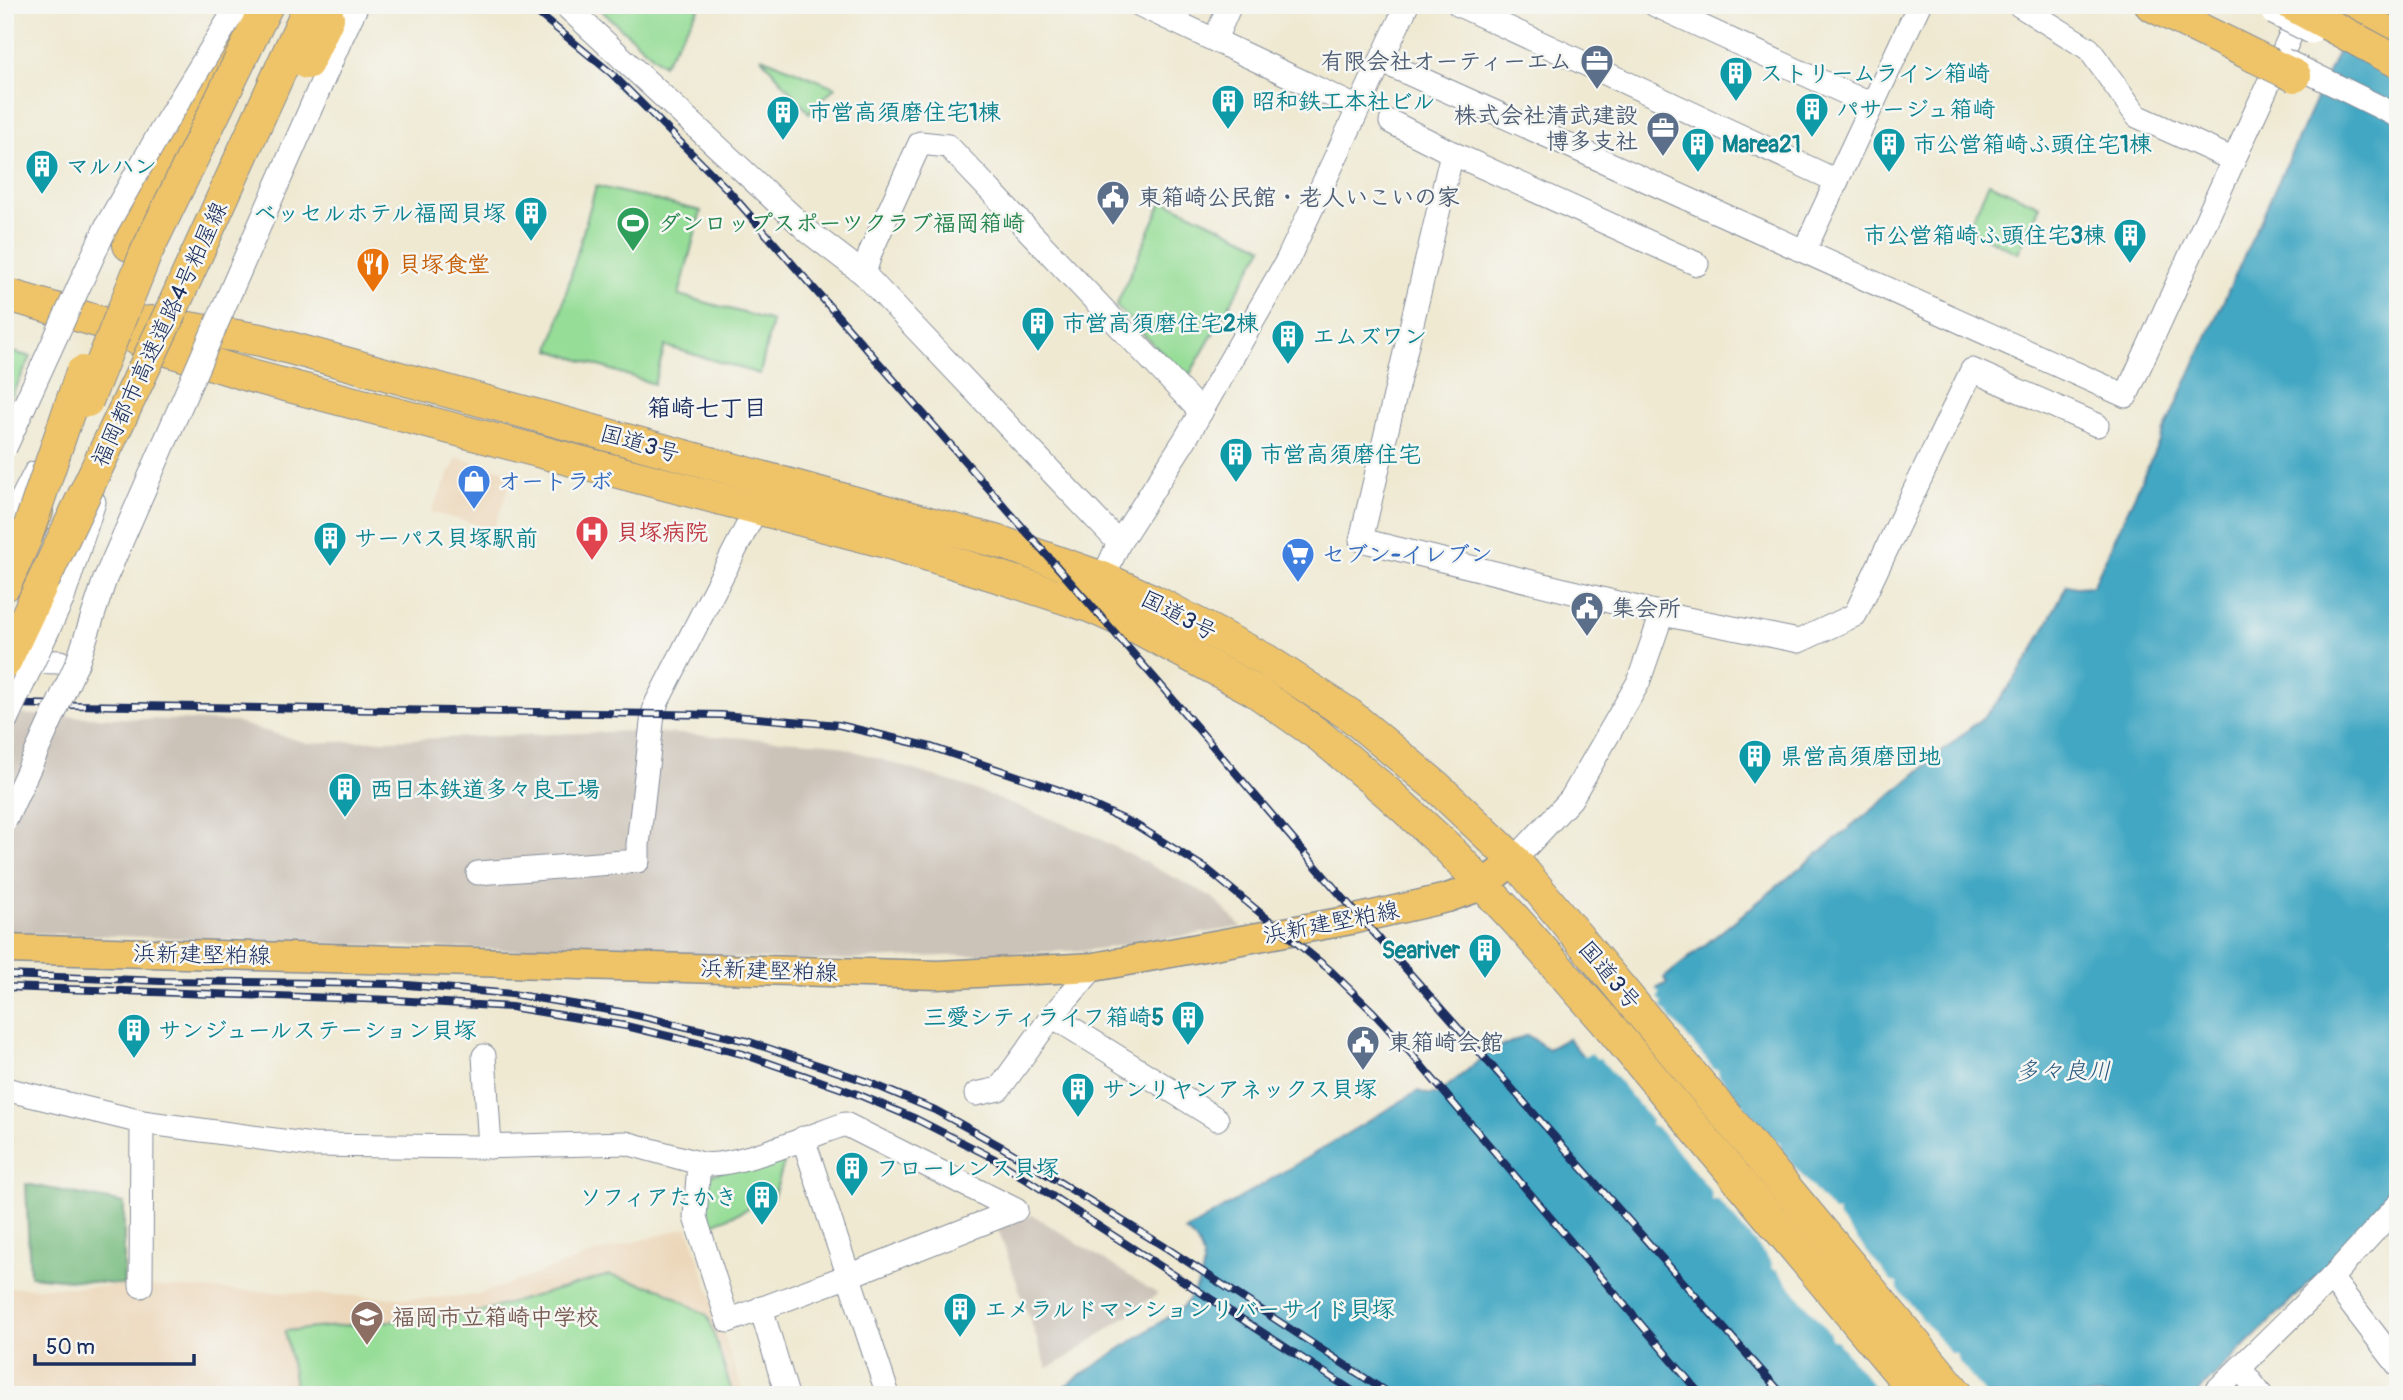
<svg xmlns="http://www.w3.org/2000/svg" width="2403" height="1400" font-family="Pangolin,'Klee One',sans-serif">
<rect width="100%" height="100%" fill="#f6f6f2"/>
<filter id="ink" filterUnits="userSpaceOnUse"><feTurbulence type="fractalNoise" baseFrequency=".0143" numOctaves="2"/><feDisplacementMap in="SourceGraphic" scale="14" xChannelSelector="R" yChannelSelector="G"/><feConvolveMatrix kernelMatrix="1 2 1 2 8 2 1 2 1" color-interpolation-filters="sRGB"/></filter>
<filter id="wash" filterUnits="userSpaceOnUse"><feTurbulence type="fractalNoise" baseFrequency=".00686" numOctaves="4" result="noise"/><feDisplacementMap in="SourceGraphic" scale="28" xChannelSelector="R" yChannelSelector="G"/><feGaussianBlur stdDeviation="1.57" result="paint"/><feColorMatrix in="noise" values="0 0 0 0 0 0 0 0 0 0 0 0 0 0 0 0 0 1.4 0 .05"/><feComposite in="paint" operator="in"/></filter>
<g filter="url(#wash)">
<rect width="100%" height="100%" fill="#efe9d2"/>
<!-- built -->
<g fill="#ecd7ba">
<polygon points="457,458 514,473 494,529 431,512"/>
<polygon points="688,1227 744,1395 5,1395 5,1288 141,1286 421,1299 477,1295 596,1253"/>
</g>
<!-- industrial -->
<g fill="#cbc2b8">
<polygon points="5,714 235,722 307,743 633,731 829,743 962,785 1088,833 1212,897 1242,927 1090,950 819,961 5,932"/>
<polygon points="1033,1215 1158,1294 1064,1360 1047,1368 998,1229"/>
</g>
<!-- green -->
<g fill="#96dd97" stroke="#58867a" stroke-width="2">
<polygon points="595,5 701,5 663,65"/>
<polygon points="761,57 835,87 809,113"/>
<polygon points="1989,183 2040,206 2018,253 1967,229"/>
<polygon points="596,186 701,211 679,295 772,321 760,374 665,346 654,384 550,350"/>
<polygon points="1163,200 1263,247 1187,379 1116,306"/>
<polygon points="5,350 31,357 5,409"/>
<polygon points="787,1154 773,1198 708,1226 702,1212 705,1176"/>
<polygon points="609,1275 661,1289 708,1316 733,1395 297,1395 285,1331 475,1313"/>
</g>
<!-- forest -->
<polygon fill="#78bc80" stroke="#4a766f" stroke-width="2" points="26,1184 124,1203 124,1285 30,1276"/>
<!-- water -->
<path fill="#43a7c3" stroke="#2f6b90" stroke-width="2" d="M 2359,5 L 2398,5 L 2398,1184 L 2336,1256 L 2195,1395 L 1051,1395 L 1183,1307 C 1204,1281 1215,1253 1185,1231 L 1418,1091 L 1427,1094 L 1438,1094 L 1491,1051 L 1527,1035 L 1548,1049 L 1568,1038 L 1581,1054 L 1656,989 L 1667,983 L 1664,978 L 1904,784 L 1989,712 L 2012,683 L 2033,651 L 2067,585 L 2076,587 L 2093,586 Z"/>
<!-- pier -->
<polygon fill="#efe9d2" points="1654,986 1660,994 1658,997 1663,1004 1661,1006 1714,1069 1718,1070 1719,1076 1773,1140 1781,1143 1780,1149 1833,1212 1838,1212 1839,1218 1892,1282 1897,1283 1898,1289 1950,1353 1956,1353 1958,1361 1986,1395 1881,1395 1836,1340 1831,1340 1830,1334 1777,1270 1771,1268 1772,1263 1718,1200 1712,1200 1711,1191 1657,1127 1651,1125 1652,1121 1600,1058 1597,1059 1591,1053 1585,1057 1570,1039 1572,1037 1581,1050"/>
</g>
<g filter="url(#ink)">
<g fill="none" stroke-linecap="round" stroke-linejoin="round">
<defs>
<g id="minor">
<polyline points="565,5 809,232 864,274 1119,543"/>
<polyline points="1140,5 1358,108"/>
<polyline points="1459,5 1837,181"/>
<polyline points="1655,5 1872,105"/>
<polyline points="2019,5 2089,49 2137,116 2234,160"/>
<polyline points="343,34 357,5"/>
<polyline points="1215,39 1230,5"/>
<polyline points="1381,61 2126,396 2303,8"/>
<polyline points="1391,122 1452,153 1697,264"/>
<polyline points="1452,153 1361,540 1662,614 1799,641 1855,615 1972,370 2097,425"/>
<polyline points="1804,251 1919,5"/>
<polyline points="864,274 871,251 920,143 948,146 1201,412"/>
<polyline points="5,532 35,473"/>
<polyline points="1097,591 1119,543 1186,438 1287,261 1407,5"/>
<polyline points="63,598 94,502"/>
<polyline points="15,661 60,662"/>
<polyline points="1514,860 1571,799 1638,683 1662,614"/>
<polyline points="478,873 638,861 638,845 653,714 657,702 756,509"/>
<polyline points="1052,1016 1217,1119"/>
<polyline points="484,1056 490,1147"/>
<path d="M 5,1089 L 142,1122 L 312,1145 L 477,1147 L 626,1143 L 699,1163 C 726,1172 815,1134 845,1124 L 1016,1210 L 848,1276 L 728,1321 L 695,1217 L 699,1163"/>
<polyline points="976,1094 999,1089 1052,1016 1094,967"/>
<polyline points="803,1138 888,1395"/>
<polyline points="2331,1278 2398,1365"/>
<polyline points="141,1286 142,1122"/>
<polyline points="761,1308 787,1395"/>
<polyline points="2240,1368 2261,1395"/>
<polyline points="2212,1395 2331,1278 2398,1205"/>
</g>
<polyline id="major" points="5,949 938,975 1094,967 1351,920 1447,898 1482,886 1514,860"/>
<g id="highway">
<polyline points="2151,5 2254,56"/>
<polyline points="2322,5 2373,25 2398,37"/>
<polyline points="129,245 224,40"/>
<polyline points="5,294 110,325 145,343 251,376 886,542 1003,578 1089,606 1138,628 1254,690 1320,736 1388,793 1447,847 1515,919 1605,1021 1918,1395"/>
<polyline points="138,323 153,322 261,340 1006,544 1103,578 1154,601 1266,660 1350,715 1437,787 1514,860 1958,1395"/>
<polyline points="5,585 37,512"/>
</g>
</defs>
<!-- minor casing -->
<use href="#minor" stroke="#858c98" stroke-width="25"/>
<!-- major casing -->
<use href="#major" stroke="#858c98" stroke-width="31"/>
<!-- highway casing -->
<use href="#highway" stroke="#858c98" stroke-width="34"/>
<!-- minor -->
<use href="#minor" stroke="#fff" stroke-width="23"/>
<!-- major -->
<use href="#major" stroke="#efc469" stroke-width="28"/>
<!-- highway -->
<use href="#highway" stroke="#efc469" stroke-width="32"/>
<defs>
<g id="rail">
<polyline points="528,5 611,73 726,188 1157,681 1337,891 1783,1395"/>
<polyline points="5,704 721,715 839,725 931,747 1056,789 1136,825 1208,870 1331,971 1372,1011 1409,1051 1701,1395"/>
<polyline points="5,975 162,981 396,984 512,994 627,1013 747,1041 868,1082 935,1110 1002,1147 1165,1247 1391,1395"/>
<polyline points="5,987 394,1000 511,1007 626,1026 743,1054 857,1094 916,1119 995,1159 1359,1395"/>
</g>
</defs>
<!-- rail casing -->
<use href="#rail" stroke="#1b2f5e" stroke-width="8"/>
<!-- rail -->
<use href="#rail" stroke="#f6f6f2" stroke-width="5" stroke-dasharray="16" stroke-linecap="butt"/>
<defs>
<g id="minor-bridge">
<polyline points="2273,13 2311,32"/>
<polyline points="2284,60 2398,116"/>
<polyline points="5,448 107,225 163,127 238,5"/>
<polyline points="5,722 63,598"/>
<polyline points="5,821 78,661 105,579 343,34"/>
</g>
<g id="highway-bridge">
<polyline points="2292,5 2398,62"/>
<polyline points="2254,56 2295,76"/>
<polyline points="307,63 328,18"/>
<polyline points="87,401 146,253 267,5"/>
<polyline points="26,537 82,372"/>
<polyline points="5,662 172,309 310,5"/>
</g>
</defs>
<!-- minor-bridge casing -->
<use href="#minor-bridge" stroke="#858c98" stroke-width="25" stroke-linecap="butt"/>
<!-- highway-bridge casing -->
<use href="#highway-bridge" stroke="#858c98" stroke-width="34" stroke-linecap="butt"/>
<!-- minor-bridge -->
<use href="#minor-bridge" stroke="#fff" stroke-width="23"/>
<!-- highway-bridge -->
<use href="#highway-bridge" stroke="#efc469" stroke-width="32"/>
</g>
</g>
<!-- icons -->
<defs>
<symbol id="office-pin" viewBox="-11 -11 22 30"><path d="M0 17L-7.5 6A9.5 9.5 0 1 1 7.5 6Z" fill="#5c6f8a" stroke="#f6f6f2"/><path d="M-6-3h4V-5.5h4V-3h4V5H-6ZM-1-4.5V-3h2v-1.5ZM-6 0V1H6V0Z" fill="#fff"/></symbol>
<symbol id="building-pin" viewBox="-11 -11 22 30"><path d="M0 17L-7.5 6A9.5 9.5 0 1 1 7.5 6Z" fill="#0f9aa8" stroke="#f6f6f2"/><path d="M-4-6H4V6H1V3H-1V6H-4ZM-2.5-4.3h1.7v1.8h-1.7ZM.8-4.3h1.7v1.8H.8ZM-2.5-1h1.7V.8h-1.7ZM.8-1h1.7V.8H.8Z" fill="#fff"/></symbol>
<symbol id="civic-pin" viewBox="-11 -11 22 30"><path d="M0 17L-7.5 6A9.5 9.5 0 1 1 7.5 6Z" fill="#5c6f8a" stroke="#f6f6f2"/><path d="M-.6-6.5H3V-4.5H.6V-3L4-1V1h2V6H-6V1h2V-1L-.6-3ZM-1.2 2.5V6h2.4V2.5Z" fill="#fff"/></symbol>
<symbol id="stadium-pin" viewBox="-11 -11 22 30"><path d="M0 17L-7.5 6A9.5 9.5 0 1 1 7.5 6Z" fill="#2e9e5b" stroke="#f6f6f2"/><path d="M0-5a6.5 5 0 1 0 0 10a6.5 5 0 1 0 0-10ZM-3.5-1.8h7v3.6h-7Z" fill="#fff"/></symbol>
<symbol id="restaurant-pin" viewBox="-11 -11 22 30"><path d="M0 17L-7.5 6A9.5 9.5 0 1 1 7.5 6Z" fill="#e8710a" stroke="#f6f6f2"/><path d="M-5-6h1v4h1v-4h1v4h1v-4h1v5L-1.5 .5V6h-2V.5L-5-1ZM5-6V6H3V1.5H1.5Q1.5-4 5-6Z" fill="#fff"/></symbol>
<symbol id="shop-pin" viewBox="-11 -11 22 30"><path d="M0 17L-7.5 6A9.5 9.5 0 1 1 7.5 6Z" fill="#3f7fe0" stroke="#f6f6f2"/><path d="M-5-2.5h2.3a2.7 3.5 0 0 1 5.4 0H5L5.5 6h-11ZM-1.5-2.5h3a1.5 2.3 0 0 0-3 0Z" fill="#fff"/></symbol>
<symbol id="hospital-pin" viewBox="-11 -11 22 30"><path d="M0 17L-7.5 6A9.5 9.5 0 1 1 7.5 6Z" fill="#e0444e" stroke="#f6f6f2"/><path d="M-5-5h3v3.5h4V-5h3V5h-3V1.5h-4V5h-3Z" fill="#fff"/></symbol>
<symbol id="supermarket-pin" viewBox="-11 -11 22 30"><path d="M0 17L-7.5 6A9.5 9.5 0 1 1 7.5 6Z" fill="#3f7fe0" stroke="#f6f6f2"/><path d="M-6-5.5h2.5l.6 2H6L4.5 2H-2.5L-4.4-4H-6ZM-1.5 3.2a1.3 1.3 0 1 0 .1 0ZM3 3.2a1.3 1.3 0 1 0 .1 0Z" fill="#fff"/></symbol>
<symbol id="school-pin" viewBox="-11 -11 22 30"><path d="M0 17L-7.5 6A9.5 9.5 0 1 1 7.5 6Z" fill="#8d6e63" stroke="#f6f6f2"/><path d="M0-5L7-2L0 1L-7-2ZM-4 1L0 2.5L4 1V4Q0 6-4 4Z" fill="#fff"/></symbol>
</defs>
<g fill-rule="evenodd">
<use href="#office-pin" x="1578" y="42" width="38" height="52"/>
<use href="#building-pin" x="1717" y="54" width="38" height="52"/>
<use href="#building-pin" x="1209" y="82" width="38" height="52"/>
<use href="#building-pin" x="1793" y="90" width="38" height="52"/>
<use href="#building-pin" x="764" y="93" width="38" height="52"/>
<use href="#office-pin" x="1644" y="109" width="38" height="52"/>
<use href="#building-pin" x="1679" y="125" width="38" height="52"/>
<use href="#building-pin" x="1870" y="125" width="38" height="52"/>
<use href="#building-pin" x="23" y="147" width="38" height="52"/>
<use href="#civic-pin" x="1094" y="178" width="38" height="52"/>
<use href="#building-pin" x="512" y="194" width="38" height="52"/>
<use href="#stadium-pin" x="614" y="204" width="38" height="52"/>
<use href="#building-pin" x="2111" y="216" width="38" height="52"/>
<use href="#restaurant-pin" x="354" y="245" width="38" height="52"/>
<use href="#building-pin" x="1019" y="304" width="38" height="52"/>
<use href="#building-pin" x="1269" y="317" width="38" height="52"/>
<use href="#building-pin" x="1217" y="435" width="38" height="52"/>
<use href="#shop-pin" x="455" y="462" width="38" height="52"/>
<use href="#hospital-pin" x="573" y="513" width="38" height="52"/>
<use href="#building-pin" x="311" y="519" width="38" height="52"/>
<use href="#supermarket-pin" x="1279" y="535" width="38" height="52"/>
<use href="#civic-pin" x="1568" y="589" width="38" height="52"/>
<use href="#building-pin" x="1736" y="737" width="38" height="52"/>
<use href="#building-pin" x="326" y="770" width="38" height="52"/>
<use href="#building-pin" x="1466" y="931" width="38" height="52"/>
<use href="#building-pin" x="1169" y="998" width="38" height="52"/>
<use href="#building-pin" x="115" y="1011" width="38" height="52"/>
<use href="#civic-pin" x="1344" y="1023" width="38" height="52"/>
<use href="#building-pin" x="1059" y="1070" width="38" height="52"/>
<use href="#building-pin" x="833" y="1149" width="38" height="52"/>
<use href="#building-pin" x="743" y="1178" width="38" height="52"/>
<use href="#building-pin" x="941" y="1290" width="38" height="52"/>
<use href="#school-pin" x="348" y="1298" width="38" height="52"/>
</g>
<g text-anchor="middle" stroke-width="5" stroke-linejoin="round" paint-order="stroke">
<!-- service labels -->
<g font-size="23" font-weight="bold" fill="#4e5e75" stroke="#f6f6f2" text-anchor="start">
<text x="1572" y="69" text-anchor="end">有限会社オーティーエム</text>
<text x="1638" y="123" text-anchor="end">株式会社清武建設<tspan x="1638" dy="26">博多支社</tspan></text>
<text x="1138" y="205">東箱崎公民館・老人いこいの家</text>
<text x="1612" y="616">集会所</text>
<text x="1388" y="1050">東箱崎会館</text>
</g>
<!-- culture labels -->
<g font-size="23" font-weight="bold" fill="#0d838f" stroke="#f6f6f2" text-anchor="start">
<text x="1760" y="81">ストリームライン箱崎</text>
<text x="1252" y="109">昭和鉄工本社ビル</text>
<text x="1836" y="117">パサージュ箱崎</text>
<text x="808" y="120">市営高須磨住宅1棟</text>
<text x="1722" y="152">Marea21</text>
<text x="1913" y="152">市公営箱崎ふ頭住宅1棟</text>
<text x="66" y="174">マルハン</text>
<text x="506" y="221" text-anchor="end">ベッセルホテル福岡貝塚</text>
<text x="2106" y="243" text-anchor="end">市公営箱崎ふ頭住宅3棟</text>
<text x="1062" y="331">市営高須磨住宅2棟</text>
<text x="1312" y="344">エムズワン</text>
<text x="1260" y="462">市営高須磨住宅</text>
<text x="354" y="546">サーパス貝塚駅前</text>
<text x="1780" y="764">県営高須磨団地</text>
<text x="370" y="797">西日本鉄道多々良工場</text>
<text x="1460" y="958" text-anchor="end">Seariver</text>
<text x="1164" y="1025" text-anchor="end">三愛シティライフ箱崎5</text>
<text x="158" y="1038">サンジュールステーション貝塚</text>
<text x="1102" y="1097">サンリヤンアネックス貝塚</text>
<text x="876" y="1176">フローレンス貝塚</text>
<text x="738" y="1205" text-anchor="end">ソフィアたかき</text>
<text x="984" y="1317">エメラルドマンションリバーサイド貝塚</text>
</g>
<!-- leisure labels -->
<g font-size="23" font-weight="bold" fill="#27864d" stroke="#f6f6f2" text-anchor="start">
<text x="658" y="231">ダンロップスポーツクラブ福岡箱崎</text>
</g>
<!-- food labels -->
<g font-size="23" font-weight="bold" fill="#c56008" stroke="#f6f6f2" text-anchor="start">
<text x="398" y="272">貝塚食堂</text>
</g>
<!-- street labels -->
<g font-size="23" fill="#1b2f5e" stroke="#f6f6f2">
<text transform="translate(159 334) rotate(-65)" y="8">福岡都市高速道路4号粕屋線</text>
<text transform="translate(640 443) rotate(16)" y="8">国道3号</text>
<text transform="translate(1179 615) rotate(27)" y="8">国道3号</text>
<text transform="translate(1331 922) rotate(-11)" y="8">浜新建堅粕線</text>
<text transform="translate(202 954) rotate(1)" y="8">浜新建堅粕線</text>
<text transform="translate(769 970) rotate(2)" y="8">浜新建堅粕線</text>
<text transform="translate(1610 975) rotate(50)" y="8">国道3号</text>
</g>
<!-- shop labels -->
<g font-size="23" font-weight="bold" fill="#366cbe" stroke="#f6f6f2" text-anchor="start">
<text x="498" y="489">オートラボ</text>
<text x="1322" y="562">セブン-イレブン</text>
</g>
<!-- health labels -->
<g font-size="23" font-weight="bold" fill="#be3a42" stroke="#f6f6f2" text-anchor="start">
<text x="616" y="540">貝塚病院</text>
</g>
<!-- education labels -->
<g font-size="23" font-weight="bold" fill="#785e54" stroke="#f6f6f2" text-anchor="start">
<text x="392" y="1325">福岡市立箱崎中学校</text>
</g>
<!-- neighbourhood labels -->
<g font-size="24" font-weight="bold" fill="#1b2f5e" stroke="#f6f6f2">
<text x="707" y="416">箱崎七丁目</text>
</g>
<!-- water labels -->
<g font-size="24" font-style="italic" fill="#295981" stroke="#f6f6f2">
<text x="2063" y="1079">多々良川</text>
</g>
</g>
<!-- margin -->
<rect width="2403" height="1400" fill="none" stroke="#f6f6f2" stroke-width="28"/>
<!-- scale -->
<path d="M35 1354v10h159v-10" fill="none" stroke="#1b2f5e" stroke-width="3.5"/>
<text x="46" y="1354" font-size="21" fill="#1b2f5e" stroke="#f6f6f2" stroke-width="5" paint-order="stroke">50 m</text>
</svg>
